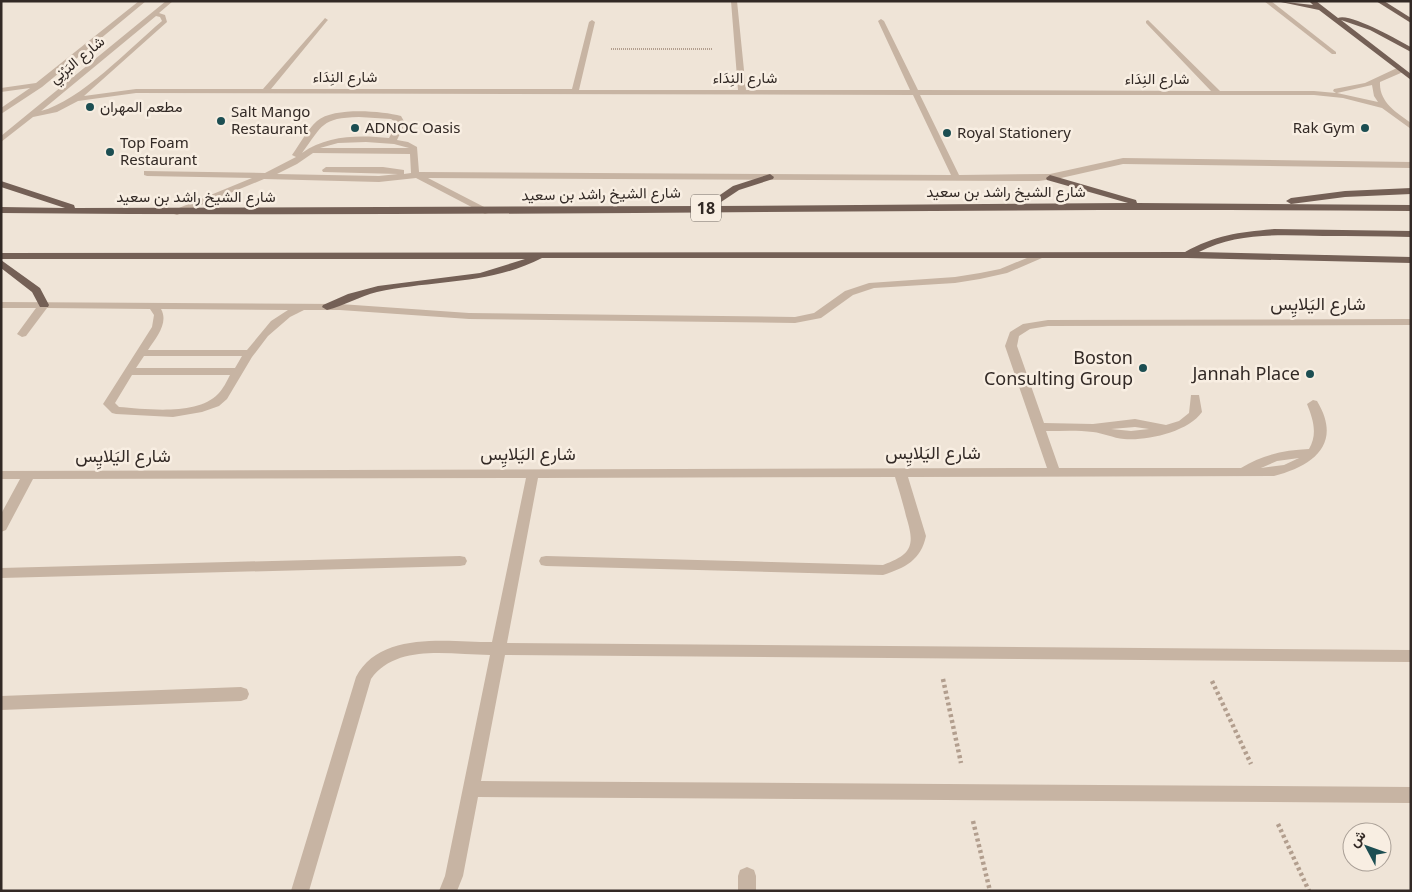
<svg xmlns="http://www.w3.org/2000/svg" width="1412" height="892" font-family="'Noto Sans',Vazirmatn,sans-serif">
<rect width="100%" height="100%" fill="#efe4d7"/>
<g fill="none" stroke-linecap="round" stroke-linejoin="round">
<!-- path-far1 -->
<polyline stroke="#b29e8e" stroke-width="2" stroke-dasharray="1 1" stroke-linecap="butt" points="611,49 712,49"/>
<!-- path -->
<g stroke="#b29e8e" stroke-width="4.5" stroke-dasharray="3 3" stroke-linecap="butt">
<polyline points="943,679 961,763"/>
<polyline points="1212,681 1251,764"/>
<polyline points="973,821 990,891"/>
<polyline points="1278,824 1309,891"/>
</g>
<!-- minor -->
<g fill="#c7b4a3" fill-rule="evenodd">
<polygon points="139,1 146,1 42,87 1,114 1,108 30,88 1,92 1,88 36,83"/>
<path d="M 166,1 L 173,1 L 159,13 L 165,15 L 167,22 L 84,96 L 136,89 L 263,89 L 325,18 L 328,20 L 327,21 L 271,89 L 572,89 L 589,22 L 592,20 L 595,22 L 579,90 L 738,90 L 731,1 L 737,1 L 746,90 L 910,90 L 878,21 L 881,19 L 884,21 L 918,90 L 1211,91 L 1146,23 L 1146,21 L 1148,20 L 1220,91 L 1314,91 L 1336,93 L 1333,91 L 1334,89 L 1365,83 L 1397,68 L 1403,68 L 1403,72 L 1380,82 C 1379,102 1396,112 1411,123 L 1411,129 L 1382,108 L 1343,98 L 1314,95 L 920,95 L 959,175 L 1050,174 L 1123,158 L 1411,162 L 1411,168 L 1123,164 L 1061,178 L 1039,181 L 428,178 L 488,209 L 488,213 L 485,214 L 416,178 L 379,182 L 264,179 L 177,215 L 174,214 L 174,210 L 252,178 L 147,176 L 144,175 L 144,171 L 265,173 L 296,157 L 292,155 C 300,144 307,130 317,121 C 334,107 381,111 401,116 L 405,123 L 397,140 L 408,142 L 417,147 L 419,172 L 951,175 L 913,95 L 136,93 L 78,101 L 57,112 L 33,117 L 1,142 L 1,136 ZM 156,16 L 160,17 L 162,21 C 130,48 80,101 41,111 ZM 1372,85 L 1374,96 L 1378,102 L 1337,93 ZM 359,117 L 391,119 L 397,123 L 389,138 C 359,135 327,135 302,153 C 323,125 321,118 359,117 ZM 366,142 L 394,144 L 409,148 L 320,148 L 338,143 ZM 313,153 L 410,154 L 411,173 L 404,174 L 404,170 L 383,167 L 326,167 L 322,170 L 323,172 L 398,174 L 379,176 L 277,174 L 297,164 Z"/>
<polygon points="1264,1 1271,1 1336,52 1336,54 1332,54"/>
<path d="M 1039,253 L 1042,254 L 1042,258 L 1007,273 L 980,279 L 955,283 L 874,288 L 853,295 L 821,318 L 795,323 L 469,319 L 340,310 L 304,310 L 290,317 L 268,336 L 252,357 L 227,399 L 219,406 L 202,412 L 173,417 L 116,414 L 112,413 L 103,404 L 152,327 L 154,315 L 150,309 L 47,308 L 26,336 L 22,337 L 17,334 L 36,308 L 1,308 L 1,302 L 340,304 L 469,313 L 795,317 L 814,313 L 845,291 L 869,283 L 955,277 L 980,273 L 1000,269 ZM 161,309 L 288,310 L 271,321 L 247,350 L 148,350 C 156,338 169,323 161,309 ZM 144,356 L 242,356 L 235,368 L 136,368 ZM 132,375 L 230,375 C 227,381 223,389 218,394 C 197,416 146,409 119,407 L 115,403 Z"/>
<path d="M 1411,319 L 1411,325 L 1048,326 L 1030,329 L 1019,336 L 1017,346 L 1044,423 L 1093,424 L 1135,419 L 1166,425 L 1179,421 L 1189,413 L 1191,395 L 1199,395 L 1202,412 C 1188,432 1147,441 1124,439 C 1113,438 1103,433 1093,432 C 1078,430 1062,431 1046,431 L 1059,468 L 1241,468 C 1262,455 1284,450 1309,449 C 1318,434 1313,419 1307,404 L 1313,400 L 1317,401 C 1343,444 1313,466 1274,476 L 908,477 L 926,536 C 921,560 905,568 883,575 L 546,566 L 541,565 L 539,561 L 541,557 L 546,556 L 883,565 C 913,554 915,545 906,516 C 903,503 899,490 895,477 L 538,478 L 507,643 L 1411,650 L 1411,662 L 505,655 L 481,781 L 1411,787 L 1411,803 L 478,797 L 463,876 L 457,891 L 439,891 L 445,876 L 490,655 C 450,655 397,643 371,679 L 309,891 L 291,891 L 356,677 C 380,630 449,642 492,642 L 526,478 L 33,479 L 6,530 L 1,532 L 1,514 L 20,479 L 1,479 L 1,471 L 1047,468 L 1005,346 L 1010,332 L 1023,324 L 1048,320 ZM 1135,427 L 1149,429 L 1131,431 L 1111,429 ZM 1299,458 L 1284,465 L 1261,468 L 1277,461 Z"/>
<polygon points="460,556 465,557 467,561 465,565 460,566 1,578 1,568"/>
<polygon points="241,687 247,689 249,694 247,699 241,701 1,710 1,696"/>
<polygon points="747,867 754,870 756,876 756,891 738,891 738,876 740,870"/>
</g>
<!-- major -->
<g fill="#746056" fill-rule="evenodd">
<path d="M 1276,1 L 1313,5 L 1309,1 L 1316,1 L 1338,18 C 1349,12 1398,40 1411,47 L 1411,52 L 1370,30 L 1341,20 L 1411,74 L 1411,80 L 1319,10 Z"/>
<polygon points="1376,1 1384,1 1411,18 1411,23"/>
<path d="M 770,174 L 774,177 L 773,179 L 739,190 L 715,206 L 1128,203 L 1047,180 L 1046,178 L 1050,175 L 1136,200 L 1137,203 L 1411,205 L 1411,211 C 941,207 471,218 1,213 L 1,207 L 65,208 L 1,187 L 1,181 L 74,205 L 75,208 L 704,206 L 733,186 Z"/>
<polygon points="1411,188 1411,194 1345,197 1291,204 1286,201 1291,198 1345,191"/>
<path d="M 1274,229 L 1411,231 L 1411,237 C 1381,236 1352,236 1323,236 C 1281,235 1237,232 1199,252 L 1411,257 L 1411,263 L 1187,258 L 542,258 C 490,285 433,280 377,292 C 360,296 344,306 327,310 L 322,307 L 323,305 L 348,294 L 378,286 L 480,273 L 525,259 L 1,259 L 1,253 L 1185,252 C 1215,235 1240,232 1274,229 Z"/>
<polygon points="1,260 40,288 49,305 48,307 40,307 32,292 1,268"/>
</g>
</g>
<!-- markers -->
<g fill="#1c4e52" stroke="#f8eee2" stroke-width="2">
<circle cx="90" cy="107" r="5"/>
<circle cx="221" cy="121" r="5"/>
<circle cx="355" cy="128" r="5"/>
<circle cx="1365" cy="128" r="5"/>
<circle cx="947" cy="133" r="5"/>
<circle cx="110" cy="152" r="5"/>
<circle cx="1143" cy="368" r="5"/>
<circle cx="1310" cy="374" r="5"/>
</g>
<g text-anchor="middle" stroke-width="5" stroke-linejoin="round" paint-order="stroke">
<!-- far-street labels -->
<g font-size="15" fill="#322925" stroke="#f8eee2">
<text transform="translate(77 60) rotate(-39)" y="5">شارع البَرْنِي</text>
<text x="345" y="82">شارع النِدَاء</text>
<text x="745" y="83">شارع النِدَاء</text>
<text x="1157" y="84">شارع النِدَاء</text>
<text x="1006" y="197">شارع الشيخ راشد بن سعيد</text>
<text transform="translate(601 194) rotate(-1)" y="5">شارع الشيخ راشد بن سعيد</text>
<text x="196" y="202">شارع الشيخ راشد بن سعيد</text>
</g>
<!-- far-poi labels -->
<g font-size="15" fill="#322925" stroke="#f8eee2" text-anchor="start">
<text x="100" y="112">مطعم المهران</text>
<text x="231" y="117">Salt Mango<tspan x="231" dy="17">Restaurant</tspan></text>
<text x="365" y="133">ADNOC Oasis</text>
<text x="1355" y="133" text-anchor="end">Rak Gym</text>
<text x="957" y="138">Royal Stationery</text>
<text x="120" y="148">Top Foam<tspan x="120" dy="17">Restaurant</tspan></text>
</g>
<!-- shield labels -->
<rect fill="#f8eee2" stroke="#6d645e" stroke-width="1" x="691" y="194.5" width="30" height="27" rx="4"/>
<g font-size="16" font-weight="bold" fill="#322925">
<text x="706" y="214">18</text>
</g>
<!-- street labels -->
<g font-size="18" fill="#322925" stroke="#f8eee2">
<text x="1318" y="310">شارع اليَلايِس</text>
<text x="933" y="459">شارع اليَلايِس</text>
<text x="528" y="460">شارع اليَلايِس</text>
<text x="123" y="462">شارع اليَلايِس</text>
</g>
<!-- poi labels -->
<g font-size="18" fill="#322925" stroke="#f8eee2" text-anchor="end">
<text x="1133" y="364">Boston<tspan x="1133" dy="21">Consulting Group</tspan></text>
<text x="1300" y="380">Jannah Place</text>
</g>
</g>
<!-- border -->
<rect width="1412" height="892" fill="none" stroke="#322925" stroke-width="5"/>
<!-- north arrow -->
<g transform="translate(1367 847) rotate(311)"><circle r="24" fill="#f8eee2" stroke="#a99f96"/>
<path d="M0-4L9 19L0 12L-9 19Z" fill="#1c4e52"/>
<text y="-8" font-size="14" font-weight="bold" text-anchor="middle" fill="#322925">ش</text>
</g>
</svg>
